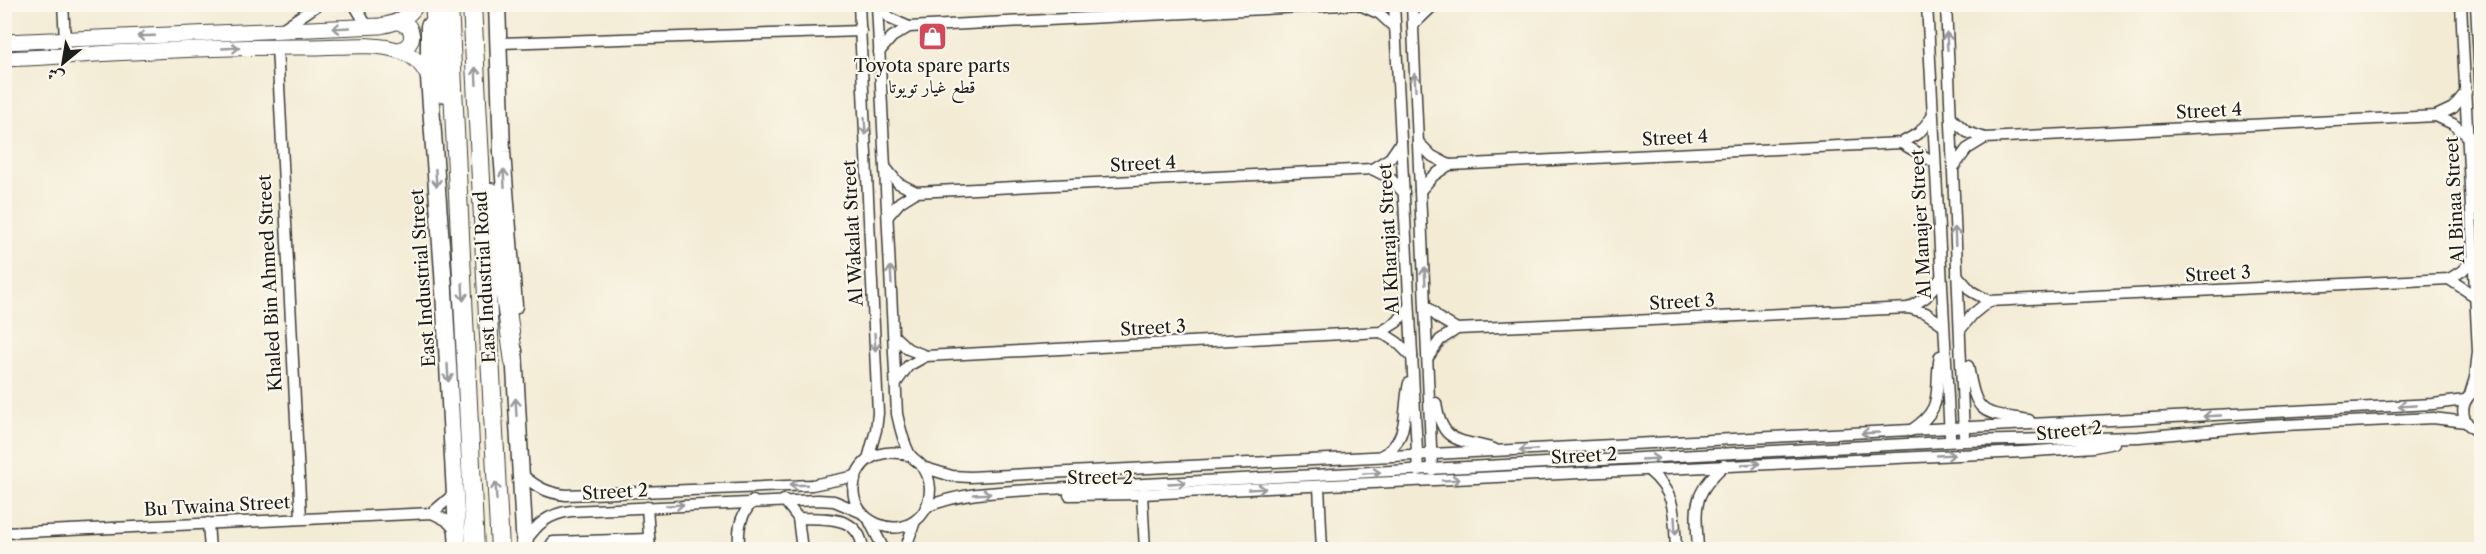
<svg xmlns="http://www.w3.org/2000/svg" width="2486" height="554" font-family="'Libre Caslon Text',Amiri,serif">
<rect width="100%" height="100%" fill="#fbf7ec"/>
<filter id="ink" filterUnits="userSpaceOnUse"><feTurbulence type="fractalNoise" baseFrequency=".0167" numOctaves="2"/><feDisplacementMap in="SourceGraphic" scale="12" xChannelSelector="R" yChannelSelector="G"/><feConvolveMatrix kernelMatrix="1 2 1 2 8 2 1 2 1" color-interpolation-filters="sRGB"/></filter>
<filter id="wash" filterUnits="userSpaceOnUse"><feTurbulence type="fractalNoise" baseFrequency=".008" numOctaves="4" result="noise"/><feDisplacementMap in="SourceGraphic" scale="24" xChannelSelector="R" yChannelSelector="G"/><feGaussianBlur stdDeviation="1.35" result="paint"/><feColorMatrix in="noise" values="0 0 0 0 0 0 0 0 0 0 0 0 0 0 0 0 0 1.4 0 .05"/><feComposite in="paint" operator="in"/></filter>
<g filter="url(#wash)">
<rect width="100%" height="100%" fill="#f3ebd4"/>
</g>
<g filter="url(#ink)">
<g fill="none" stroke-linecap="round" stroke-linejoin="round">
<defs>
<g id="street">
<polyline points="63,4 65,39"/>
<polyline points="354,4 367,26"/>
<polyline points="859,4 878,413 876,430 868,459"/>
<path d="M 877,4 L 897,414 C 900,428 903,441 909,453 C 912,459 918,461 922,466 C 932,479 932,496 925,510 C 902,547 843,520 855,479 C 863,453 889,448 911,456"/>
<polyline points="1394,4 1418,471"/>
<polyline points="1412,4 1432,470"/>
<polyline points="1927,4 1950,436"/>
<polyline points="1946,4 1964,435"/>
<polyline points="2461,4 2478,352 2475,378 2470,394"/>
<polyline points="2476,4 2482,118"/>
<polyline points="877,5 891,19 909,27"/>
<polyline points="1360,5 1380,14 1395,28"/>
<polyline points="1413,25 1435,4"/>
<polyline points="282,29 319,4"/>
<polyline points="499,43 861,31"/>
<polyline points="277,46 301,518"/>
<polyline points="879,52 892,37 909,27 1361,4"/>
<polyline points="2436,116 2453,124 2468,136"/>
<polyline points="1951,118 1967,132 1985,138 2436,116 2453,108 2466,92"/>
<polyline points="1418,142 1432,156 1449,165"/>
<polyline points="1901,143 1934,162"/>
<polyline points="886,168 898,183 916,192 1372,169 1390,178 1404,193"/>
<polyline points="1953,168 1967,149 1985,138"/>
<polyline points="1372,169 1390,158 1401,142"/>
<polyline points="1420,191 1433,176 1449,165 1901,143 1919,133 1932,117"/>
<polyline points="888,216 900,202 916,192"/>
<polyline points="1957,275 1971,291 1989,301 2449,279 2462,271 2473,259"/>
<polyline points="2449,279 2476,297"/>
<polyline points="1426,306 1440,319 1457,329"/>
<polyline points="1909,308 1926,297 1940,279"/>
<polyline points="1960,330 1973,314 1989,301"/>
<polyline points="1381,332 1398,343 1412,357"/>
<polyline points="894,336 908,349 926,356 1381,332 1397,322 1409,307"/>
<polyline points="1429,356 1440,340 1457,329 1909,308 1926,313 1942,324"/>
<path d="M 1968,366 C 1977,417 1981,412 2029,420"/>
<polyline points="896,383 908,366 926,356"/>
<path d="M 2482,388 C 2458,395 2456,426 2482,432"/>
<path d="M 1436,403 C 1442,445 1460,439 1494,449"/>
<path d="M 1910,431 C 1947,407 1933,392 1940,356"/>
<path d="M 1381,456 C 1411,440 1402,411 1409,383"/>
<polyline points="922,467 952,476 970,477 2433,404 2465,400"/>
<path d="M 1648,470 C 1677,494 1674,514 1676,550"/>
<path d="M 520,473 C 535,486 546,493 566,495 L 812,485 L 856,476"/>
<polyline points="1319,486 1322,550"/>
<polyline points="1142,494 1145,550"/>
<polyline points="1069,495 1142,494 2022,452 2094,447 2114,443"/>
<polyline points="784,500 798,518 802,550"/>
<polyline points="647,507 650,550"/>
<path d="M 926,507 C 959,493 995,492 1030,490 L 1964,441 L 2139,437 L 2264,426 L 2433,418 L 2466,422"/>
<polyline points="432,513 454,494"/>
<path d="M 798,518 C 824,519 860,514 863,550"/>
<polyline points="870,522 884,550"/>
<polyline points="208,523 210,550"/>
<polyline points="4,533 432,513 446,520 456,531"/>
<path d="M 525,542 C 537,524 548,514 571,511 L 818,500 L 834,501 L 860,512"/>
<polyline points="548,550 553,542 649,539"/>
<path d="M 739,550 C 738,529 739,517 753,501"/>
<polyline points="905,550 915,521"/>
<path d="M 1698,550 C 1696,506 1691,496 1724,465"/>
</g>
<g id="secondary">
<path d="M 399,22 L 409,27 C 415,38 410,47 399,50"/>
<path d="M 4,42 L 380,26 C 397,23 407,19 417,4"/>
<path d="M 4,59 C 107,54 211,46 314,47 C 341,47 374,42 400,51 C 413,55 423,65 429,78"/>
</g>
<g id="primary">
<polyline points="497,4 502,152 514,306"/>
<polyline points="429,26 429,78 443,272 458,550"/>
<polyline points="514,350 525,550"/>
</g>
<g id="highway">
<polyline points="434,4 442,93"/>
<polyline points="449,4 475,550"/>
<polyline points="472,4 500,550"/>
<polyline points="491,192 514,362"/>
</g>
</defs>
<!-- street casing -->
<use href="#street" stroke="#3c3b38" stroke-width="13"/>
<!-- secondary casing -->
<use href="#secondary" stroke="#3c3b38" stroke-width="17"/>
<!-- primary casing -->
<use href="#primary" stroke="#3c3b38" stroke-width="19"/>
<!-- highway casing -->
<use href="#highway" stroke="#3c3b38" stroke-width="20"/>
<!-- street -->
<use href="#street" stroke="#fff" stroke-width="10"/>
<!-- secondary -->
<use href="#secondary" stroke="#fff" stroke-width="15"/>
<!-- primary -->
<use href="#primary" stroke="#fff" stroke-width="16"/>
<!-- highway -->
<use href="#highway" stroke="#fff" stroke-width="18"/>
</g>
<!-- one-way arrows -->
<defs><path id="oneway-shaft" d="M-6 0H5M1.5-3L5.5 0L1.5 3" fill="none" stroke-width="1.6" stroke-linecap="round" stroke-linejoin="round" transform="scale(1.5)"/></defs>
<g stroke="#999">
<use href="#oneway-shaft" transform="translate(341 28) rotate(177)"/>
<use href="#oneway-shaft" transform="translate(146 36) rotate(178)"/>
<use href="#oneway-shaft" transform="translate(1947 41) rotate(-93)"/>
<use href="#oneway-shaft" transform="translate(231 48) rotate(-3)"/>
<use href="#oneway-shaft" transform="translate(476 76) rotate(-93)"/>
<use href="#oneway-shaft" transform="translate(1415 82) rotate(-93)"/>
<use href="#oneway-shaft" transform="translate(865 126) rotate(87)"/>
<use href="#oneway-shaft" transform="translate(436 178) rotate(86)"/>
<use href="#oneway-shaft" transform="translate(504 178) rotate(-93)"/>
<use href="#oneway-shaft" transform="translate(1955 236) rotate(-92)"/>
<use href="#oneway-shaft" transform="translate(891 275) rotate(-93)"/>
<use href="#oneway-shaft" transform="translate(1425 276) rotate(-93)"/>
<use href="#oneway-shaft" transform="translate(463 292) rotate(87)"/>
<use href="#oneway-shaft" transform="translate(875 342) rotate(87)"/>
<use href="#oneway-shaft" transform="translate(448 373) rotate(87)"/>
<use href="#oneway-shaft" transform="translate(2407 406) rotate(177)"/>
<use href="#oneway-shaft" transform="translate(516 407) rotate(-93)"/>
<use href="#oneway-shaft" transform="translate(2212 416) rotate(177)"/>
<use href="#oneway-shaft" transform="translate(1870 433) rotate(177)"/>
<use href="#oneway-shaft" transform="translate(1528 450) rotate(177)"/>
<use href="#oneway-shaft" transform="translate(1946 455) rotate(-3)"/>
<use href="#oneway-shaft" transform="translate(1650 459) rotate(-3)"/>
<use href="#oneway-shaft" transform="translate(1751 464) rotate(-3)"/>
<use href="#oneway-shaft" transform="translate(1372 473) rotate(-3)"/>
<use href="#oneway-shaft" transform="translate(1451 480) rotate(-3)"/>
<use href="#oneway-shaft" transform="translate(1177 483) rotate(-3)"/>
<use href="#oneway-shaft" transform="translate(798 485) rotate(178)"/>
<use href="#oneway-shaft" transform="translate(1257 489) rotate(-3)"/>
<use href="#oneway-shaft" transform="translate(496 491) rotate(-93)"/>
<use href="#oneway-shaft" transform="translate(982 494) rotate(-3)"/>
<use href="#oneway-shaft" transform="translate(675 505) rotate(-3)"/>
<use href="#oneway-shaft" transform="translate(1675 526) rotate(87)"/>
</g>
</g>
<!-- icons -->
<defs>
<symbol id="shop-square" viewBox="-11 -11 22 22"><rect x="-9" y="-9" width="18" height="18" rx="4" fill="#d1495b" stroke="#fbf7ec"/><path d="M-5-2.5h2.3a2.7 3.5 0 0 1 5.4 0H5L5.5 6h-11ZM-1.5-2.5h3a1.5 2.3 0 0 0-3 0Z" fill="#fff"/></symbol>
</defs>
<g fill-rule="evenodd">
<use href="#shop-square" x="916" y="20" width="33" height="33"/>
</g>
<g text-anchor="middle" stroke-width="4.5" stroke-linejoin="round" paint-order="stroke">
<!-- poi labels -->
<g font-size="18" fill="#1c1c1c" stroke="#fbf7ec">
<text x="932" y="72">Toyota spare parts<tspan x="932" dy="21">قطع غيار تويوتا</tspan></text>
</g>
<!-- street labels -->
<g font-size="18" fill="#1c1c1c" stroke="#fbf7ec">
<text transform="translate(2209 111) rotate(-3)" y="6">Street 4</text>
<text transform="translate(1675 138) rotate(-3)" y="6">Street 4</text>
<text transform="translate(1143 164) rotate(-3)" y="6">Street 4</text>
<text transform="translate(2455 200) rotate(-93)" y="6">Al Binaa Street</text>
<text transform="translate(1921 224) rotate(-93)" y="6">Al Manajer Street</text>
<text transform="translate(853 233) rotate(-93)" y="6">Al Wakalat Street</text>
<text transform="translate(1389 239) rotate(-93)" y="6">Al Kharajat Street</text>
<text transform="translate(2218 274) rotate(-3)" y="6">Street 3</text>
<text transform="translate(485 277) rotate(-93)" y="6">East Industrial Road</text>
<text transform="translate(423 278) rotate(-94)" y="6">East Industrial Street</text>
<text transform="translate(270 283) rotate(-93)" y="6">Khaled Bin Ahmed Street</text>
<text transform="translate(1682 302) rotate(-3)" y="6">Street 3</text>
<text transform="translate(1153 328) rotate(-3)" y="6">Street 3</text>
<text transform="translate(2069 431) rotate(-6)" y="6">Street 2</text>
<text transform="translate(1584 456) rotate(-3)" y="6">Street 2</text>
<text x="1100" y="484">Street 2</text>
<text transform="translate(615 492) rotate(-3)" y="6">Street 2</text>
<text transform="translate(217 506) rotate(-3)" y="6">Bu Twaina Street</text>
</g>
</g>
<!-- margin -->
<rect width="2486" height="554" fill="none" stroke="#fbf7ec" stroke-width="24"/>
<!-- north arrow -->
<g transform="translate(63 63) rotate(210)" stroke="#fbf7ec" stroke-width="4.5" paint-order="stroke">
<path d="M0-4.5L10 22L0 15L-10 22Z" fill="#1c1c1c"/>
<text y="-9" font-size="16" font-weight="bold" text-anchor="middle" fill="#1c1c1c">ش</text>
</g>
</svg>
